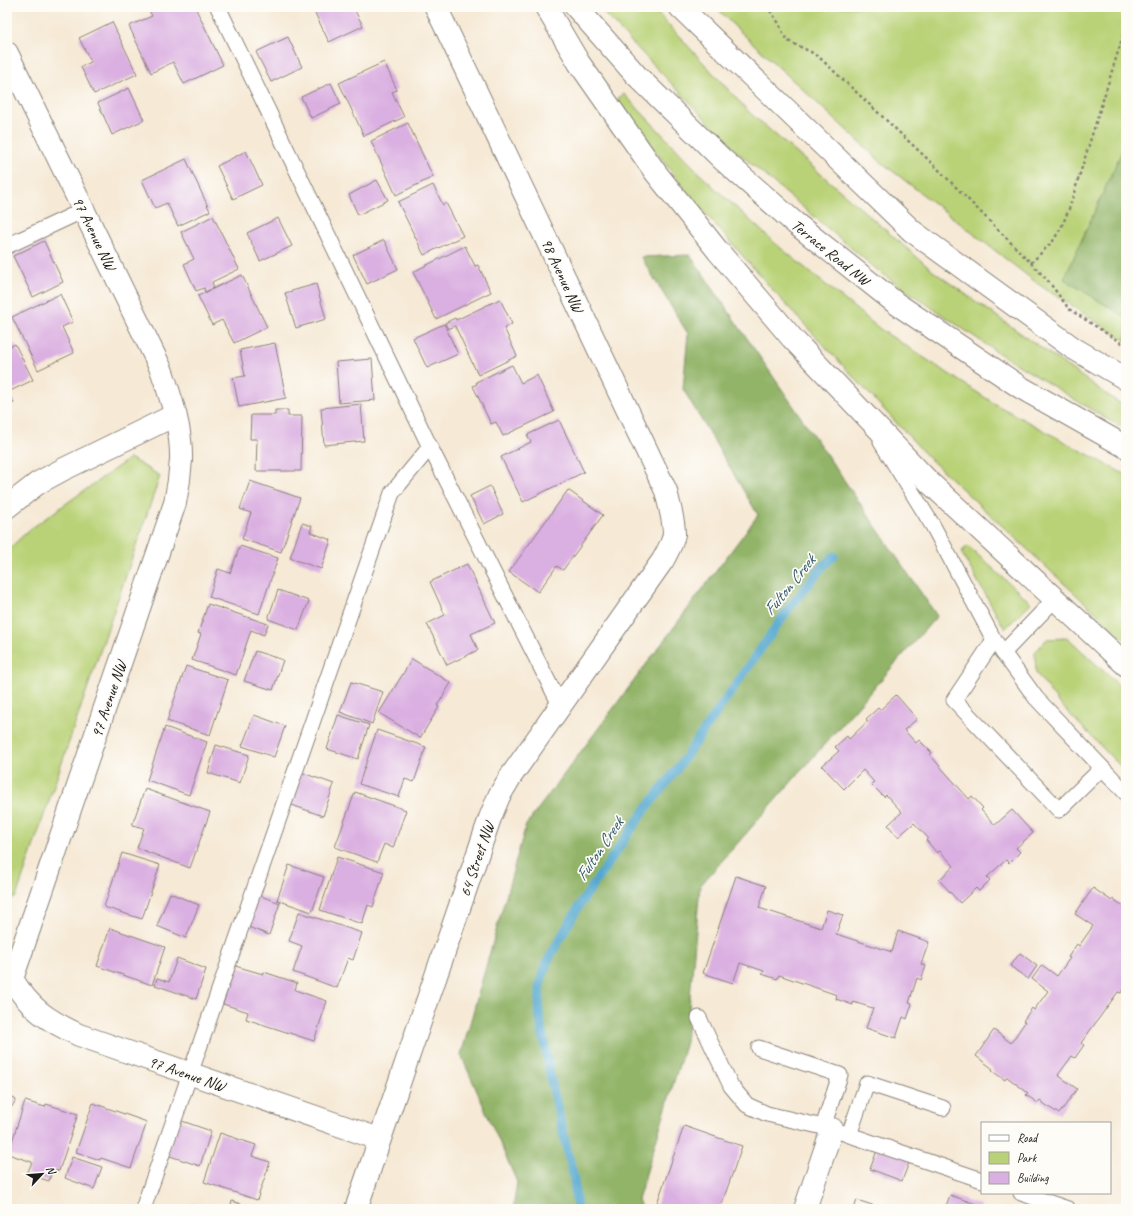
<svg xmlns="http://www.w3.org/2000/svg" width="1133" height="1216" font-family="Caveat,sans-serif">
<rect width="100%" height="100%" fill="#fdfcf7"/>
<filter id="ink" filterUnits="userSpaceOnUse"><feTurbulence type="fractalNoise" baseFrequency=".025" numOctaves="2"/><feDisplacementMap in="SourceGraphic" scale="8" xChannelSelector="R" yChannelSelector="G"/><feConvolveMatrix kernelMatrix="1 2 1 2 8 2 1 2 1" color-interpolation-filters="sRGB"/></filter>
<filter id="wash" filterUnits="userSpaceOnUse"><feTurbulence type="fractalNoise" baseFrequency=".012" numOctaves="4" result="noise"/><feDisplacementMap in="SourceGraphic" scale="16" xChannelSelector="R" yChannelSelector="G"/><feGaussianBlur stdDeviation="0.9" result="paint"/><feColorMatrix in="noise" values="0 0 0 0 0 0 0 0 0 0 0 0 0 0 0 0 0 1.4 0 .05"/><feComposite in="paint" operator="in"/></filter>
<g filter="url(#wash)">
<rect width="100%" height="100%" fill="#f6e9d5"/>
<!-- green -->
<g fill="#b9d277" stroke="#6a774a">
<polygon points="598,7 652,7 749,112 933,271 1116,401 1126,406 1126,429 1105,418 997,352 881,273 736,151"/>
<polygon points="716,7 1126,7 1126,341 1038,284 881,162 730,22"/>
<polygon points="624,94 704,178 777,245 880,329 995,404 1126,475 1126,641 931,460 777,295 685,190 617,99"/>
<polygon points="130,458 160,476 16,897 7,902 7,551 29,530"/>
<polygon points="968,546 1031,603 1005,629 961,552"/>
<polygon points="1068,638 1126,692 1126,772 1058,702 1036,673 1035,652 1047,639"/>
</g>
<!-- forest -->
<g fill="#92b468" stroke="#576842">
<polygon points="1126,142 1126,318 1064,279"/>
<polygon points="690,255 937,616 700,886 686,1042 638,1200 642,1209 513,1209 517,1182 461,1055 526,825 758,515 683,389 688,334 641,257"/>
</g>
<g fill="none" stroke-linecap="round" stroke-linejoin="round">
<!-- stream -->
<polyline stroke="#53a7cf" stroke-width="9" points="577,1209 574,1179 552,1085 539,1013 540,985 547,962 566,928 583,900 642,814 677,769 790,607 824,565 834,556"/>
</g>
<g id="blocks">
<!-- building -->
<g fill="#daafe1">
<polygon points="147,7 195,7 223,65 184,84 173,62 151,73 129,26 152,16"/>
<polygon points="312,7 353,7 363,26 329,42"/>
<polygon points="112,22 137,74 94,94 81,67 91,62 79,38"/>
<polygon points="288,37 302,67 271,82 256,52"/>
<polygon points="384,62 397,90 392,92 404,117 364,136 339,83"/>
<polygon points="331,83 341,104 311,118 301,97"/>
<polygon points="129,88 144,120 112,135 98,103"/>
<polygon points="408,123 433,177 396,195 371,141"/>
<polygon points="246,151 262,185 233,199 217,166"/>
<polygon points="186,159 210,211 178,226 167,203 155,208 142,180"/>
<polygon points="377,180 388,200 358,215 349,195"/>
<polygon points="433,185 443,205 446,203 463,236 424,255 398,202"/>
<polygon points="213,216 239,269 212,282 214,288 205,292 204,288 196,291 184,264 194,259 181,232"/>
<polygon points="278,218 292,246 260,261 247,233"/>
<polygon points="384,240 398,269 367,284 353,255"/>
<polygon points="44,241 63,282 33,297 13,256"/>
<polygon points="465,246 475,266 478,265 491,292 436,319 413,272"/>
<polygon points="242,275 267,327 234,343 222,320 212,325 198,296"/>
<polygon points="316,284 326,319 296,328 285,293"/>
<polygon points="60,294 73,322 62,327 74,353 38,370 12,317"/>
<polygon points="500,299 512,324 504,328 517,356 478,375 455,326 448,329 445,323 455,318 456,320"/>
<polygon points="444,324 458,354 427,368 413,338"/>
<polygon points="275,343 286,398 239,407 233,378 245,376 240,350"/>
<polygon points="15,344 33,380 8,392 14,403 7,407 7,348"/>
<polygon points="372,359 375,400 339,403 336,362"/>
<polygon points="512,365 521,383 537,375 554,412 503,436 496,422 491,424 473,386 477,384 476,382"/>
<polygon points="361,404 364,441 324,445 321,408"/>
<polygon points="275,410 288,410 288,416 302,416 301,471 256,471 257,439 250,439 251,415 275,415"/>
<polygon points="559,420 584,472 523,502 501,457 531,442 527,435"/>
<polygon points="250,481 300,498 281,552 242,539 251,513 240,509"/>
<polygon points="490,486 503,514 484,524 470,496"/>
<polygon points="568,490 603,515 563,570 557,566 538,592 509,572"/>
<polygon points="302,523 312,526 310,532 331,540 321,569 290,558"/>
<polygon points="240,546 278,558 259,614 209,597 218,569 230,573"/>
<polygon points="467,564 495,623 471,634 478,650 447,665 427,624 445,615 430,582"/>
<polygon points="278,590 309,601 298,630 268,619"/>
<polygon points="208,604 268,624 264,635 251,630 236,675 192,660 201,634 198,633"/>
<polygon points="255,651 283,660 273,690 244,681"/>
<polygon points="412,659 451,683 437,706 439,707 420,738 379,713"/>
<polygon points="186,666 228,680 210,735 167,721"/>
<polygon points="351,682 383,692 372,724 340,712"/>
<polygon points="896,695 917,719 904,730 916,743 919,740 932,753 930,755 969,799 972,796 983,808 981,810 995,825 1012,810 1033,833 1016,848 1020,852 1009,863 1006,860 987,877 990,880 979,891 976,888 960,903 939,880 954,866 940,851 937,853 926,840 928,838 914,823 898,837 888,825 902,812 886,795 884,797 871,784 874,782 863,770 844,789 822,766 839,751 835,747 847,736 849,739 868,721 866,719 878,708 880,710"/>
<polygon points="254,715 285,726 274,757 242,746"/>
<polygon points="338,715 369,725 358,759 327,749"/>
<polygon points="165,727 207,742 189,795 147,780"/>
<polygon points="377,730 426,747 414,782 405,779 399,797 359,784"/>
<polygon points="216,745 249,755 240,783 208,773"/>
<polygon points="300,772 334,784 323,816 289,804"/>
<polygon points="145,789 210,812 190,868 137,848 144,828 132,825"/>
<polygon points="355,792 406,810 393,848 384,844 377,862 335,847"/>
<polygon points="122,853 160,865 142,919 104,907"/>
<polygon points="337,857 384,872 373,907 368,905 362,924 320,910"/>
<polygon points="289,865 324,877 312,912 277,900"/>
<polygon points="736,876 766,886 759,908 821,928 827,910 843,915 836,934 892,952 898,931 929,942 921,964 926,966 921,980 917,978 909,1003 912,1004 907,1019 903,1017 896,1038 866,1028 873,1008 853,1002 853,1005 836,999 837,995 779,975 777,979 762,974 764,971 740,963 733,983 703,973"/>
<polygon points="1093,888 1112,901 1113,899 1125,907 1123,910 1126,912 1126,986 1121,993 1118,992 1081,1043 1084,1045 1075,1058 1072,1056 1058,1075 1077,1089 1059,1114 1040,1101 1038,1103 1026,1095 1028,1093 1007,1077 1005,1080 992,1071 993,1069 976,1056 994,1030 1011,1043 1025,1022 1023,1021 1032,1008 1034,1010 1048,991 1032,979 1042,965 1057,976 1070,958 1068,957 1077,944 1079,946 1093,926 1075,914"/>
<polygon points="170,893 199,905 186,938 157,926"/>
<polygon points="255,894 280,903 269,935 243,925"/>
<polygon points="299,912 362,933 353,960 348,958 337,988 293,972 302,946 289,941"/>
<polygon points="110,928 165,947 152,985 97,966"/>
<polygon points="1020,953 1037,966 1028,979 1010,966"/>
<polygon points="177,958 206,969 196,999 155,985 157,978 169,982"/>
<polygon points="235,966 263,974 264,972 297,983 295,990 327,1001 314,1041 246,1019 248,1012 223,1004"/>
<polygon points="7,1094 16,1100 7,1114"/>
<polygon points="25,1101 45,1107 46,1104 78,1114 59,1171 52,1169 49,1181 27,1174 32,1162 8,1154"/>
<polygon points="93,1103 147,1122 131,1168 101,1158 100,1160 76,1152"/>
<polygon points="179,1120 211,1131 200,1166 167,1155"/>
<polygon points="684,1126 742,1146 720,1209 655,1209"/>
<polygon points="220,1133 256,1145 252,1156 270,1162 257,1200 204,1182"/>
<polygon points="878,1148 910,1160 902,1181 870,1169"/>
<polygon points="72,1157 102,1167 94,1189 65,1178"/>
<polygon points="950,1195 981,1206 980,1209 945,1209"/>
<polygon points="857,1200 884,1209 854,1209"/>
<polygon points="232,1201 255,1209 230,1209"/>
<polygon points="190,1204 203,1209 188,1209"/>
</g>
</g>
</g>
<g filter="url(#ink)">
<use href="#blocks" fill-opacity="0" stroke="#898278" stroke-width="1"/>
<g fill="none" stroke-linecap="round" stroke-linejoin="round">
<defs>
<g id="service">
<polyline points="218,7 430,447 560,705"/>
<polyline points="7,246 84,210"/>
<polyline points="881,442 933,526 994,640 1036,698 1126,793"/>
<polyline points="994,640 954,700 1059,810 1102,768"/>
<polyline points="1003,653 1055,599"/>
<polyline points="699,1018 731,1086 747,1105 767,1114 832,1129 982,1180"/>
<polyline points="759,1048 840,1075 823,1127"/>
<polyline points="849,1135 867,1083 943,1108"/>
<polyline points="1021,1193 1068,1209"/>
<polyline points="143,1209 392,493 430,447"/>
</g>
<g id="minor">
<path d="M 7,53 L 161,369 C 171,398 182,429 181,460 C 180,475 178,489 175,503 L 12,979 C 30,1009 47,1020 79,1035 L 379,1139"/>
<polyline points="7,507 38,483 62,470 175,415"/>
<path d="M 356,1209 L 490,818 L 499,796 L 511,776 L 663,560 C 667,552 673,543 674,534 C 674,519 669,505 666,491 L 436,7"/>
<polyline points="805,1209 832,1129"/>
</g>
<g id="primary">
<polyline points="546,7 579,63 656,173 718,251 792,338 929,482 1126,665"/>
<polyline points="576,7 636,75 722,159 795,223 897,304 1020,387 1126,447"/>
<polyline points="680,7 912,231 1073,348 1126,379"/>
</g>
</defs>
<!-- service casing -->
<use href="#service" stroke="#898278" stroke-width="17"/>
<!-- minor casing -->
<use href="#minor" stroke="#898278" stroke-width="24"/>
<!-- primary casing -->
<use href="#primary" stroke="#898278" stroke-width="24"/>
<!-- path -->
<g stroke="#898278" stroke-width="2.5" stroke-dasharray="3 3" stroke-linecap="butt">
<polyline points="765,7 771,12 778,22 783,33 788,41 811,52 821,59 935,166 1031,263 1049,282 1069,309 1126,346"/>
<polyline points="1031,263 1053,241 1062,226 1069,209 1126,26"/>
</g>
<!-- service -->
<use href="#service" stroke="#fff" stroke-width="15"/>
<!-- minor -->
<use href="#minor" stroke="#fff" stroke-width="22"/>
<!-- primary -->
<use href="#primary" stroke="#fff" stroke-width="22"/>
</g>
</g>
<g text-anchor="middle" stroke-width="3.5" stroke-linejoin="round" paint-order="stroke">
<!-- street labels -->
<g font-size="16" fill="#1c1c1c" stroke="#fdfcf7">
<text transform="translate(95 233) rotate(64)" y="6">97 Avenue NW</text>
<text transform="translate(831 252) rotate(39)" y="6">Terrace Road NW</text>
<text transform="translate(563 275) rotate(65)" y="6">98 Avenue NW</text>
<text transform="translate(108 699) rotate(-71)" y="6">97 Avenue NW</text>
<text transform="translate(476 859) rotate(-71)" y="6">64 Street NW</text>
<text transform="translate(187 1073) rotate(19)" y="6">97 Avenue NW</text>
</g>
<!-- water labels -->
<g font-size="17" font-style="italic" fill="#355b6d" stroke="#fdfcf7">
<text transform="translate(789 585) rotate(-51)" y="6">Fulton Creek</text>
<text transform="translate(599 849) rotate(-56)" y="6">Fulton Creek</text>
</g>
</g>
<!-- margin -->
<rect width="1133" height="1216" fill="none" stroke="#fdfcf7" stroke-width="24"/>
<!-- legend -->
<rect x="981" y="1122" width="130" height="72" fill="#fdfcf7" stroke="#a3a29f"/>
<rect x="989" y="1135" width="20" height="6" fill="#ffffff" stroke="#a3a29f"/>
<text x="1017" y="1142" font-size="12" fill="#1c1c1c">Road</text>
<rect x="989" y="1152" width="20" height="12" fill="#b9d277" stroke="#a3a29f"/>
<text x="1017" y="1162" font-size="12" fill="#1c1c1c">Park</text>
<rect x="989" y="1172" width="20" height="12" fill="#daafe1" stroke="#a3a29f"/>
<text x="1017" y="1182" font-size="12" fill="#1c1c1c">Building</text>
<!-- north arrow -->
<g transform="translate(42 1174) rotate(64)" stroke="#fdfcf7" stroke-width="3" paint-order="stroke">
<path d="M0-3L7 15L0 10L-7 15Z" fill="#1c1c1c"/>
<text y="-6" font-size="11" font-weight="bold" text-anchor="middle" fill="#1c1c1c">N</text>
</g>
</svg>
